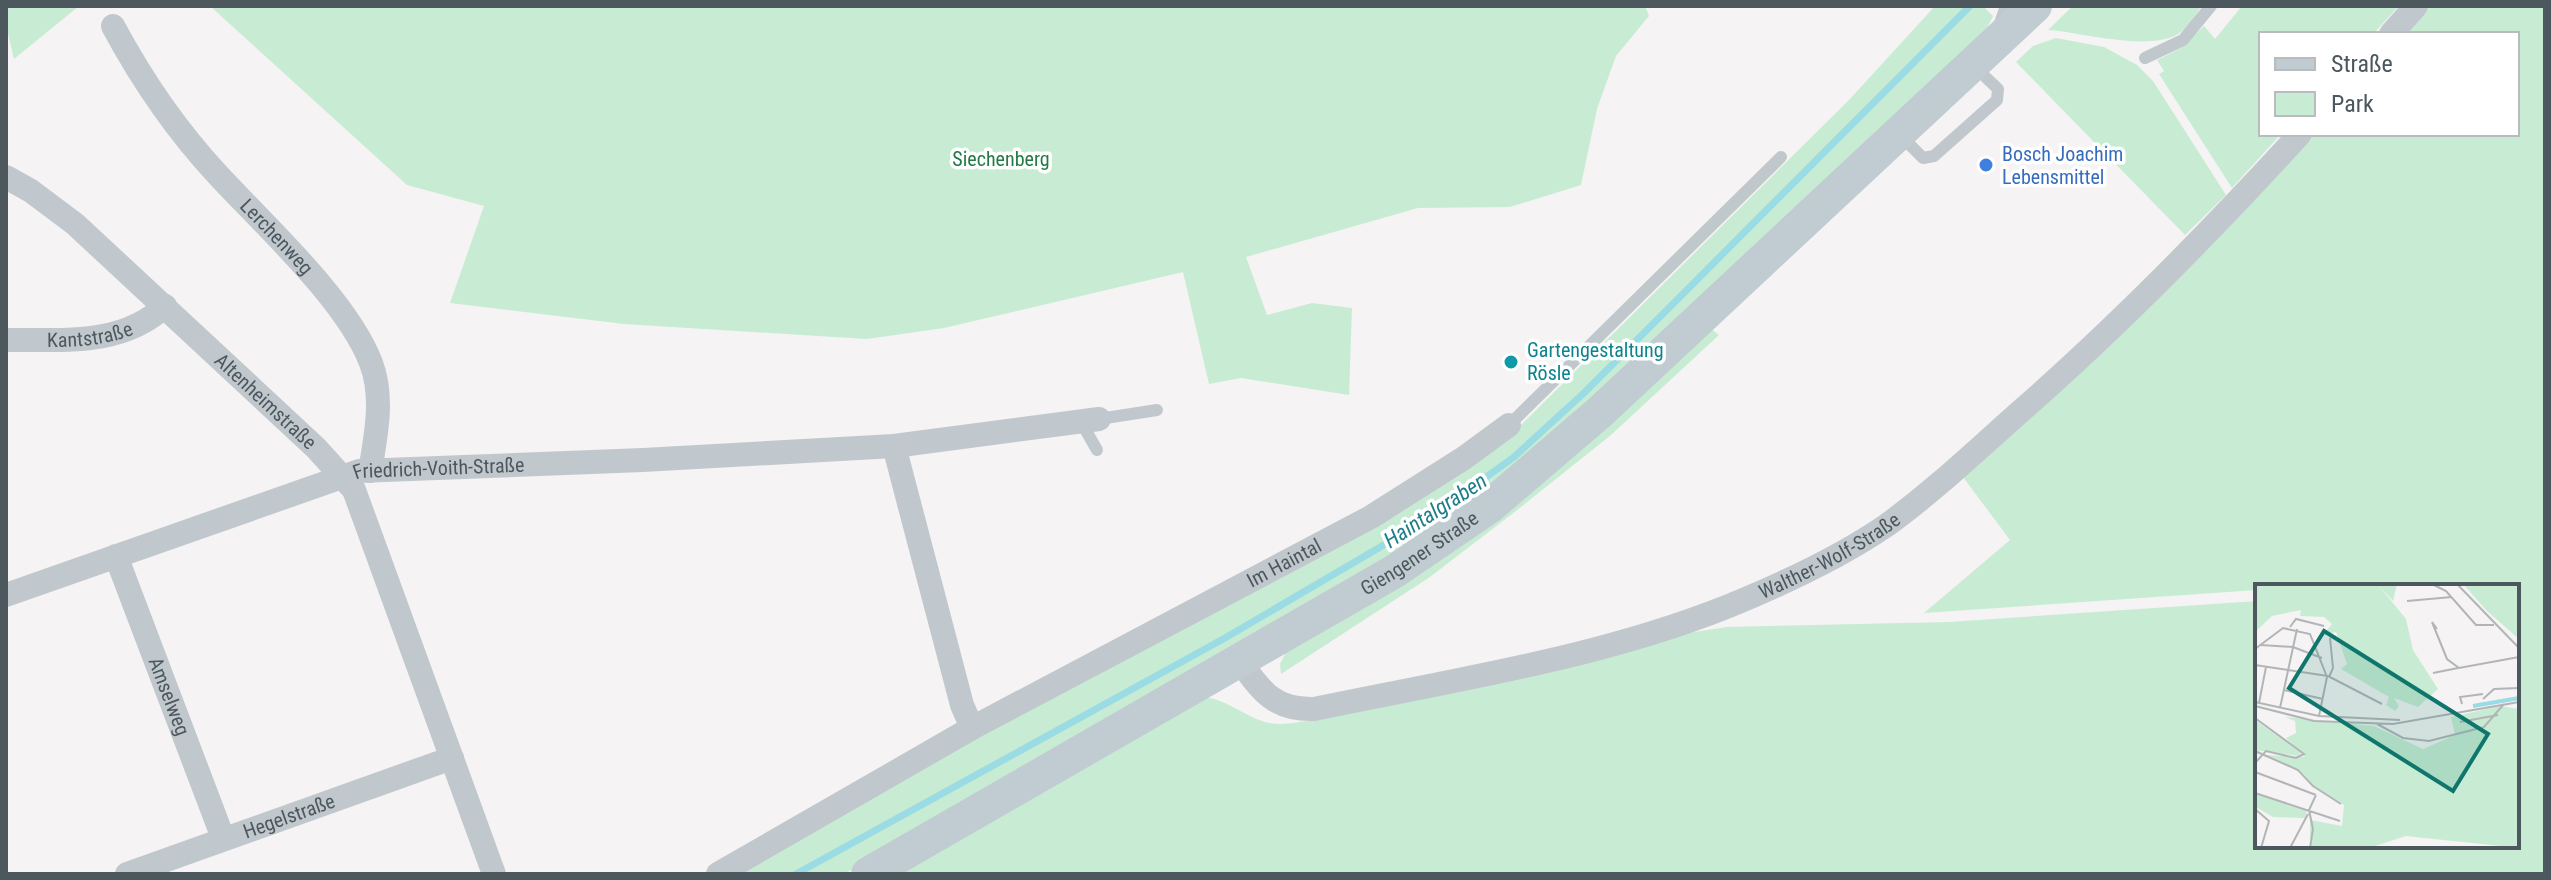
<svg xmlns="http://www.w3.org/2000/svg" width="2551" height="880" font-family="'Roboto Condensed',sans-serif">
<rect width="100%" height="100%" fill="#f5f3f3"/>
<!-- green -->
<g fill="#c8ecd3">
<polygon points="6,6 79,6 14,59 6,25"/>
<polygon points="210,6 1645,6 1649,16 1616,56 1597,109 1581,185 1510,207 1418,208 1246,257 1267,315 1312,303 1352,308 1349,395 1241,378 1209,384 1183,272 944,328 867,339 624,324 450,303 484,206 407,185"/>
<polygon points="1935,6 1983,6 1993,16 1986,30 1524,469 1269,632 844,874 740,874 965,743 1512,434 1849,100"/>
<path d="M 2073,6 L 2202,6 C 2196,14 2190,24 2182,31 C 2156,54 2081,32 2048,30 Z"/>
<polygon points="2242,6 2399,6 2373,34 2261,34 2261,134 2281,134 2232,188 2159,74 2164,71 2157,60 2181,48 2204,26 2215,39"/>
<path d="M 2428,6 L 2545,6 L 2545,874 L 885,874 L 1204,697 C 1229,700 1246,718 1269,723 C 1285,726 1303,721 1319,719 L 1688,633 L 1727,627 L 1949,622 L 2257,601 L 2257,846 L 2517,846 L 2517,586 L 2257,586 L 2257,590 L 1924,613 L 2010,540 L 1963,477 L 2277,176 L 2314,134 L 2517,134 L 2517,34 L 2403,34 Z"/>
<polygon points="2056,38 2104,47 2137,65 2153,81 2226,195 2185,235 2016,62 2033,46"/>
<polygon points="1710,328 1719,335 1611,435 1521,507 1430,577 1281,674 1280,664 1287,650"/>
</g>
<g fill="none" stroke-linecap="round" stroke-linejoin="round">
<!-- stream -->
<polyline stroke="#9adbe4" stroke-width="7" points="796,874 1225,638 1428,519 1514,457 1585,392 1970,6"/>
<!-- lane -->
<g stroke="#c1c8cd" stroke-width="12">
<polyline points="1998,29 2006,6"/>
<polyline points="2145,58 2183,40 2211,6"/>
<polyline points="1899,134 1923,158 1934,156 1997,100 1998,89 1975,67"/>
<polyline points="1099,419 1157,410"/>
<polyline points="1081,422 1097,450"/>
<polyline points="1509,425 1781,157"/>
</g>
<!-- street -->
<g stroke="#c1c8cd" stroke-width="24">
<path id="s1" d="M 113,26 C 142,80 176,130 218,175 C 264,225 347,300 371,363 C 384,397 376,435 370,471"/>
<polyline points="2391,34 2416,6"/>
<path id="s2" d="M 6,177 L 31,191 L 75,224 L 316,448 L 354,490 L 494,874"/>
<path id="s3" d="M 6,340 C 62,339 121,347 165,306"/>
<polyline points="894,446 962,705 972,728"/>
<path id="s4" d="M 116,556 L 223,838"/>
<path id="s5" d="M 6,595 L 359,471 L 643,460 L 894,446 L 1099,419"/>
<path id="s6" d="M 1240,661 C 1262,692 1274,710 1314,709 C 1457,679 1614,656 1748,598 C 1795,578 1845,554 1887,525 C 1938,488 1983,444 2030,403 C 2125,319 2214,228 2300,134"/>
<path id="s7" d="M 127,874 L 452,758"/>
<path id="s8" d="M 718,874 L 972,728 L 1371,517 L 1464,458 L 1509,425"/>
</g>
<!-- secondary -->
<path stroke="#c1cbd2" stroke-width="34" id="s9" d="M 868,874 L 1395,571 L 1489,507 L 1600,412 L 2035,6"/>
</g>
<!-- markers -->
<circle fill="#3f7fe0" stroke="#fff" stroke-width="3" cx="1986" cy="165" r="8"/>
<circle fill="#0f9aa8" stroke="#fff" stroke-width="3" cx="1511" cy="362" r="8"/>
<g text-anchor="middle" stroke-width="7" stroke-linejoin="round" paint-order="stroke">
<!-- shop labels -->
<g font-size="20" fill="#366cbe" stroke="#fff" text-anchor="start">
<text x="2002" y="161">Bosch Joachim<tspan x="2002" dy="23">Lebensmittel</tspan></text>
</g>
<!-- park labels -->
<g font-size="20" fill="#237a46" stroke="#fff">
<text x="1001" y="166">Siechenberg</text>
</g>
<!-- street labels -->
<g font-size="20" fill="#4d585e" stroke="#fff">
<text dy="7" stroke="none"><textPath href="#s1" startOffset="268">Lerchenweg</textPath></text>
<text dy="7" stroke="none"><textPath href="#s3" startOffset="84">Kantstraße</textPath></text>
<text dy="7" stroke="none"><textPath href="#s2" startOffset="344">Altenheimstraße</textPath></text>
<text dy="7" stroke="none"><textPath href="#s5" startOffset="454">Friedrich-Voith-Straße</textPath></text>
<text dy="7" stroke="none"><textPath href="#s9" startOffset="638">Giengener Straße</textPath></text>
<text dy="7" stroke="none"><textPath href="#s6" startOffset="634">Walther-Wolf-Straße</textPath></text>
<text dy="7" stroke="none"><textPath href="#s8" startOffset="646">Im Haintal</textPath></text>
<text dy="7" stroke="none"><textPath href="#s4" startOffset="150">Amselweg</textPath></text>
<text dy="7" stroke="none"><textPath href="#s7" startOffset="172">Hegelstraße</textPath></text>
</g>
<!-- culture labels -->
<g font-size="20" fill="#0d838f" stroke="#fff" text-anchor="start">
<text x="1527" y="357">Gartengestaltung<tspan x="1527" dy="23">Rösle</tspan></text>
</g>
<!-- water labels -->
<g font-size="22" font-style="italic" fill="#1c7e8b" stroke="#fff">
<text transform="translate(1435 510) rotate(-33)" y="8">Haintalgraben</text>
</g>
</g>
<!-- overview -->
<g transform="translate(2255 584)">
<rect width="264" height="264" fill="#f5f3f3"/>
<path d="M 0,0 L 142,0 L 138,17 L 124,2 L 151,35 L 158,66 L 183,105 L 163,123 L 139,114 L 144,122 L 140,127 L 131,121 L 134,113 L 86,85 L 92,80 L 81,48 L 67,52 L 77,40 L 69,33 L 45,32 L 46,26 L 17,32 L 0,48 ZM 208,0 L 264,0 L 264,55 L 232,27 ZM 245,122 L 264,125 L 264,264 L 151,252 L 114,264 L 55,264 L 55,236 L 87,242 L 89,221 L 58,201 L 46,187 L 11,171 L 50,173 L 31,154 L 41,149 L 40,137 L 30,133 L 119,142 L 168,165 L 200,151 L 196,133 ZM 0,136 L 45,168 L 45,172 L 0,166 ZM 0,210 L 52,226 L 50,234 L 18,233 L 1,223 Z" fill="#c8ecd3"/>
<path fill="none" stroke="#9adbe4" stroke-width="4" d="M 218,122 L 264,114"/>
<path fill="none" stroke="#b2b5b7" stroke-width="2" d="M 177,0 L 191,7 L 221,41 L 239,41M 202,0 L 264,64M 152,17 L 197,13M 35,43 L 41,35 L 69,42M 182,45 L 177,38 L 192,75 L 204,84 L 264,73M 6,61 L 38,63 L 67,74M 0,65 L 28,44 L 55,50 L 72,93 L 64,132M 0,81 L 73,92 L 127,120M 178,89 L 203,84M 74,93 L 78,84 L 75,54M 29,106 L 68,115M 228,115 L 239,105 L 264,104M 0,118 L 64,132 L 145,136M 4,119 L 11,83M 207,120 L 205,113 L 228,110M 0,122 L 59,137 L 138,140 L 264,118M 25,124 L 42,45M 0,134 L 49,170 L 41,174 L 11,167 L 0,179M 205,138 L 243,131M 122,140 L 148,154 L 174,157 L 229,143 L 249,120M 0,167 L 43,186 L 58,202 L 86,220M 0,188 L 61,211M 0,209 L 85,237M 0,225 L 14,237 L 6,264M 35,264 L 53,230M 55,264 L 58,245 L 54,226 L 61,211"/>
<path fill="#0f766e" fill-opacity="0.15" stroke="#0f766e" stroke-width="4" d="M 69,47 L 233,150 L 198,207 L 34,104 Z"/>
<rect width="264" height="264" fill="none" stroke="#4d585e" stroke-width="4"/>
</g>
<!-- border -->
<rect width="2551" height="880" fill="none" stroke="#4d585e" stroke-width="16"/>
<!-- legend -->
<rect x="2259" y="32" width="260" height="104" fill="#ffffff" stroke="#b8bcbf" stroke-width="2"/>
<rect x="2275" y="58" width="40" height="12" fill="#c1cbd2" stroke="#b8bcbf" stroke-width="2"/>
<text x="2331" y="72" font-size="24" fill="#4d585e">Straße</text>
<rect x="2275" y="92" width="40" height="24" fill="#c8ecd3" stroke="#b8bcbf" stroke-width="2"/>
<text x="2331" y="112" font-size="24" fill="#4d585e">Park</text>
</svg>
